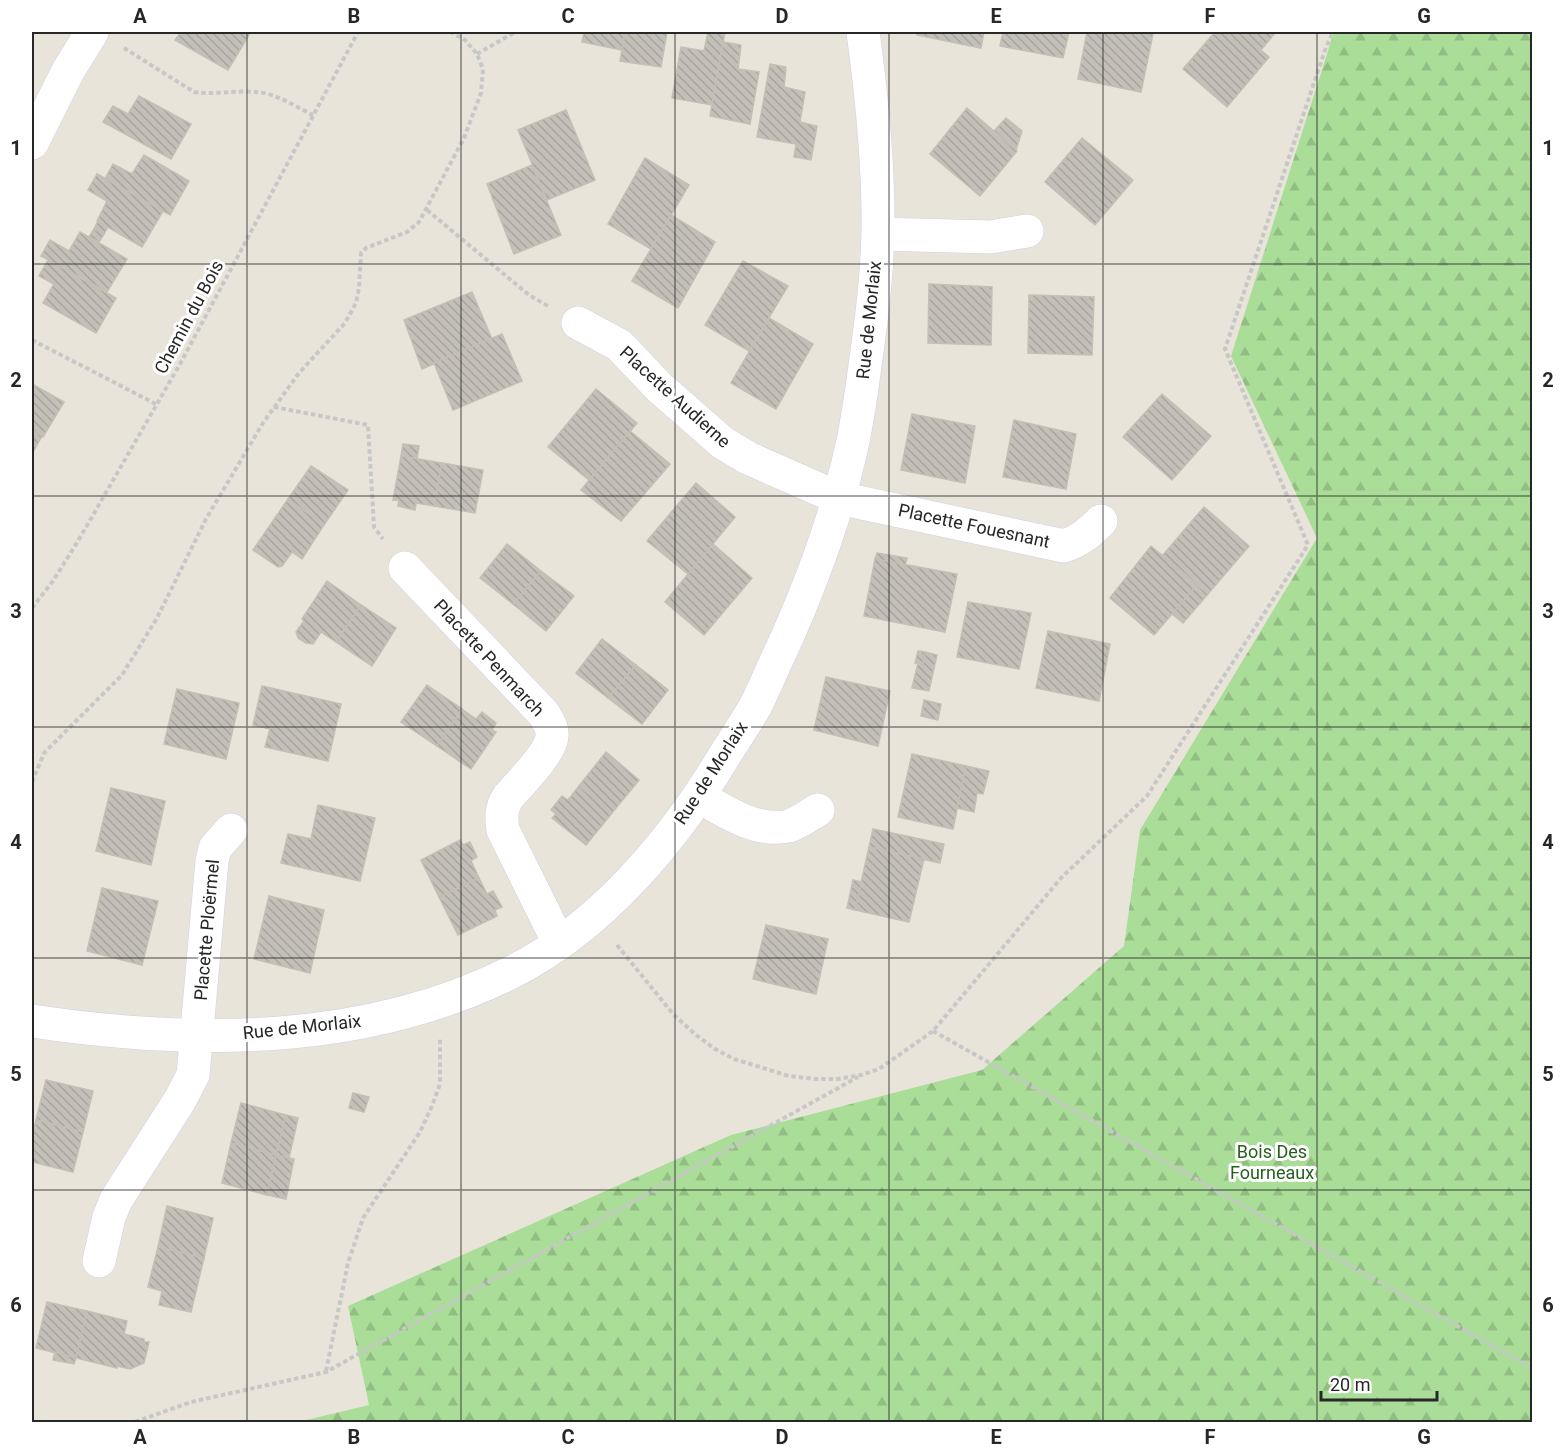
<svg xmlns="http://www.w3.org/2000/svg" width="1564" height="1454" font-family="Roboto,sans-serif">
<defs>
<pattern id="forest-firs" width="22" height="20" patternUnits="userSpaceOnUse" patternTransform="scale(1.5)"><rect width="22" height="20" fill="#aadd98"/><path d="M5 1l3.5 6h-7zM16 11l3.5 6h-7z" fill="#92be83"/></pattern>
<pattern id="building-back-hatch" width="6" height="6" patternUnits="userSpaceOnUse" patternTransform="scale(1.5)"><rect width="6" height="6" fill="#c4c0b9"/><path d="M-1 5l2 2M0 0l6 6M5-1l2 2" fill="none" stroke="#a8a59f"/></pattern>
</defs>
<rect width="100%" height="100%" fill="#e9e4d9"/>
<!-- forest -->
<polygon fill="url(#forest-firs)" points="1334,32 1532,32 1532,1422 298,1422 369,1405 348,1306 731,1135 982,1070 1124,946 1140,830 1317,538 1231,356"/>
<!-- building -->
<g fill="url(#building-back-hatch)" stroke="#c4bfb3" stroke-width="1.5">
<polygon points="181,32 244,32 249,35 228,70 175,40"/>
<polygon points="584,32 625,32 622,50 582,42"/>
<polygon points="625,32 667,32 661,67 620,61"/>
<polygon points="708,32 725,32 712,105 672,98 681,47 704,51"/>
<polygon points="918,32 984,32 981,48 917,35"/>
<polygon points="1003,32 1069,32 1063,58 1000,46"/>
<polygon points="1087,32 1139,32 1153,34 1141,92 1078,79"/>
<polygon points="1215,32 1240,32 1269,57 1227,107 1183,69"/>
<polygon points="1240,32 1276,32 1261,50"/>
<polygon points="723,42 741,45 738,69 759,72 750,124 710,116"/>
<polygon points="770,64 786,67 784,87 805,92 800,122 817,126 811,160 794,157 796,144 757,137"/>
<polygon points="139,96 191,124 171,159 103,122 113,106 128,114"/>
<polygon points="967,108 1017,151 980,196 930,154"/>
<polygon points="566,110 595,180 547,200 518,130"/>
<polygon points="1006,118 1022,131 1016,150 994,131"/>
<polygon points="1082,138 1133,180 1095,225 1045,182"/>
<polygon points="144,155 189,181 170,215 105,179 113,164 132,174"/>
<polygon points="645,158 689,185 651,249 608,224"/>
<polygon points="532,165 561,235 514,254 487,184"/>
<polygon points="97,174 163,211 142,247 97,221 107,201 88,190"/>
<polygon points="671,215 715,242 678,308 632,281"/>
<polygon points="98,221 108,227 104,234 94,229"/>
<polygon points="94,229 104,234 99,242 89,237"/>
<polygon points="80,232 127,259 107,292 41,256 50,240 69,251"/>
<polygon points="48,260 116,298 96,333 43,303 54,284 39,276"/>
<polygon points="743,261 788,286 749,351 705,325"/>
<polygon points="929,284 992,287 991,345 928,343"/>
<polygon points="472,292 492,339 422,369 404,320"/>
<polygon points="1029,295 1094,297 1092,355 1028,353"/>
<polygon points="769,318 813,344 776,409 731,383"/>
<polygon points="502,334 522,381 453,410 434,363"/>
<polygon points="32,384 64,402 43,437 32,430"/>
<polygon points="596,389 637,423 589,480 548,447"/>
<polygon points="1162,394 1211,436 1172,480 1123,437"/>
<polygon points="912,414 975,426 965,483 901,470"/>
<polygon points="1014,420 1076,434 1066,489 1003,477"/>
<polygon points="32,430 42,436 32,454"/>
<polygon points="630,431 670,464 621,521 581,490"/>
<polygon points="403,444 419,446 417,459 401,456"/>
<polygon points="401,456 442,463 434,506 416,503 415,510 398,506 399,500 393,500"/>
<polygon points="442,463 483,470 475,513 434,506"/>
<polygon points="311,466 348,490 324,525 288,499"/>
<polygon points="696,483 735,517 688,574 647,541"/>
<polygon points="288,499 324,525 302,559 292,552 282,566 278,567 253,550"/>
<polygon points="1204,507 1249,546 1208,594 1163,555"/>
<polygon points="507,544 541,571 513,604 480,578"/>
<polygon points="713,544 752,578 704,635 665,602"/>
<polygon points="1151,546 1197,585 1154,635 1110,598"/>
<polygon points="877,553 907,558 905,566 875,559"/>
<polygon points="875,559 957,574 945,632 864,616"/>
<polygon points="541,571 574,596 546,631 513,604"/>
<polygon points="327,581 361,605 336,642 321,632 313,644 306,643 298,638 296,632 304,621 302,619"/>
<polygon points="1197,585 1208,594 1183,623 1172,614"/>
<polygon points="968,602 1031,613 1019,669 957,657"/>
<polygon points="361,605 396,628 372,666 336,642"/>
<polygon points="1048,631 1110,644 1099,701 1036,688"/>
<polygon points="602,639 636,665 608,698 576,673"/>
<polygon points="918,651 925,652 923,664 915,663"/>
<polygon points="925,652 937,655 929,691 912,688 918,663 923,664"/>
<polygon points="636,665 668,690 642,724 608,698"/>
<polygon points="826,677 890,691 878,746 814,730"/>
<polygon points="427,685 462,709 437,746 401,722"/>
<polygon points="262,686 341,704 328,761 265,747 270,729 253,725"/>
<polygon points="177,689 239,703 226,759 164,744"/>
<polygon points="924,700 941,704 938,720 921,716"/>
<polygon points="462,709 476,719 482,712 496,723 492,730 496,732 471,769 437,746"/>
<polygon points="606,752 639,780 612,813 579,786"/>
<polygon points="912,754 966,766 953,829 898,817"/>
<polygon points="966,766 989,771 983,794 977,793 974,812 957,808"/>
<polygon points="579,786 612,813 586,845 552,818 556,814 551,810 562,796 568,800"/>
<polygon points="111,788 165,801 151,865 96,851"/>
<polygon points="318,805 375,818 360,881 281,863 288,834 311,839"/>
<polygon points="873,829 944,844 940,863 869,847"/>
<polygon points="460,840 463,845 470,842 477,857 471,861 479,878 439,897 421,860"/>
<polygon points="869,847 924,859 909,922 855,910"/>
<polygon points="479,878 487,894 493,891 502,907 495,910 497,916 458,935 439,897"/>
<polygon points="853,880 862,882 855,910 847,908"/>
<polygon points="102,888 158,901 142,965 87,951"/>
<polygon points="269,896 324,910 310,973 254,959"/>
<polygon points="766,925 828,939 816,994 753,979"/>
<polygon points="46,1080 93,1091 83,1132 36,1120"/>
<polygon points="353,1093 369,1097 364,1112 349,1108"/>
<polygon points="241,1103 286,1115 276,1155 231,1143"/>
<polygon points="286,1115 298,1118 289,1158 276,1155"/>
<polygon points="36,1120 83,1132 73,1172 32,1162 32,1138"/>
<polygon points="231,1143 276,1155 267,1195 222,1183"/>
<polygon points="276,1155 294,1159 286,1199 267,1195"/>
<polygon points="167,1206 213,1218 204,1258 158,1247"/>
<polygon points="158,1247 204,1258 191,1312 159,1305 162,1291 148,1287"/>
<polygon points="47,1302 87,1311 76,1358 36,1348"/>
<polygon points="87,1311 127,1321 124,1334 144,1339 144,1342 149,1342 144,1363 130,1369 117,1366 117,1368 76,1358"/>
<polygon points="55,1352 76,1358 74,1364 53,1360"/>
</g>
<g fill="none" stroke-linecap="round" stroke-linejoin="round">
<defs>
<g id="minor">
<polyline points="32,143 68,71 92,32"/>
<polyline points="878,234 990,237 1027,231"/>
<path d="M 578,323 L 619,345 L 660,388 L 723,443 L 748,458 L 839,498 L 1064,546 C 1080,541 1090,532 1101,521"/>
<path d="M 405,568 L 544,714 C 548,721 553,728 552,736 C 551,753 520,783 508,797 C 501,808 501,817 503,830 L 559,943"/>
<path d="M 700,797 C 725,812 758,833 789,826 C 799,823 809,815 818,810"/>
<path d="M 32,1021 C 192,1045 364,1046 512,972 C 601,927 673,841 723,758 C 734,740 746,723 756,705 C 764,689 771,672 779,655 C 809,590 835,521 851,450 C 858,420 862,388 866,358 C 872,317 877,275 878,233 C 879,166 872,98 863,32"/>
<polyline points="99,1261 109,1217 116,1200 180,1100 193,1075 212,861 215,848 231,830"/>
</g>
</defs>
<!-- minor casing -->
<use href="#minor" stroke="#cfd0e0" stroke-width="34"/>
<!-- path -->
<g stroke="#c7c7c7" stroke-width="4" stroke-dasharray="4.5 3" stroke-linecap="butt">
<path d="M 124,48 L 194,92 C 215,95 236,90 256,92 C 276,93 296,107 313,115"/>
<polyline points="477,54 515,32"/>
<polyline points="427,210 529,295 548,306"/>
<polyline points="32,340 156,404"/>
<polyline points="274,407 368,425 374,527 383,539"/>
<polyline points="32,608 53,581 78,541 180,364 358,32"/>
<polyline points="32,782 44,753 122,675 157,618 206,519 263,423 299,373 345,323 356,303 359,288 361,253 366,248 407,232 419,222 464,138 481,93 483,69 477,54 465,40 451,32"/>
<polyline points="617,945 673,1014 696,1035 715,1049 734,1059 789,1076 815,1079 838,1079 861,1075 879,1069 933,1031 1061,878 1147,796 1308,545 1225,349 1325,50 1333,32"/>
<polyline points="933,1031 1532,1368"/>
<polyline points="326,1371 348,1263 363,1218 420,1132 432,1106 440,1084 440,1039"/>
<polyline points="135,1422 191,1402 326,1372 858,1077"/>
</g>
<!-- minor -->
<use href="#minor" stroke="#fff" stroke-width="33"/>
</g>
<!-- grid -->
<path fill="none" stroke="#272727" stroke-width="1.5" stroke-opacity="0.55" d="M 247,32 L 247,1422M 461,32 L 461,1422M 675,32 L 675,1422M 889,32 L 889,1422M 1103,32 L 1103,1422M 1317,32 L 1317,1422M 32,264 L 1532,264M 32,496 L 1532,496M 32,727 L 1532,727M 32,958 L 1532,958M 32,1190 L 1532,1190"/>
<g text-anchor="middle" stroke-width="6" stroke-linejoin="round" paint-order="stroke">
<!-- street labels -->
<g font-size="18" fill="#272727" stroke="#fff">
<text transform="translate(189 317) rotate(-62)" y="6">Chemin du Bois</text>
<text transform="translate(869 320) rotate(-84)" y="6">Rue de Morlaix</text>
<text transform="translate(675 397) rotate(42)" y="6">Placette Audierne</text>
<text transform="translate(974 526) rotate(12)" y="6">Placette Fouesnant</text>
<text transform="translate(489 658) rotate(47)" y="6">Placette Penmarch</text>
<text transform="translate(711 773) rotate(-57)" y="6">Rue de Morlaix</text>
<text transform="translate(207 930) rotate(-85)" y="6">Placette Ploërmel</text>
<text transform="translate(302 1027) rotate(-6)" y="6">Rue de Morlaix</text>
</g>
<!-- park labels -->
<g font-size="18" fill="#255e1d" stroke="#fff">
<text x="1272" y="1158">Bois Des<tspan x="1272" dy="21">Fourneaux</tspan></text>
</g>
</g>
<!-- border -->
<rect width="1564" height="1454" fill="none" stroke="#ffffff" stroke-width="66"/>
<!-- scale -->
<path d="M1321 1391v9h116v-9" fill="none" stroke="#272727" stroke-width="3"/>
<text x="1330" y="1391" font-size="18" fill="#272727" stroke="#ffffff" stroke-width="4.5" paint-order="stroke">20 m</text>
<rect x="33" y="33" width="1498" height="1388" fill="none" stroke="#272727" stroke-width="2"/>
<g font-size="20" text-anchor="middle" font-weight="bold" fill="#272727">
<text x="140" y="23">A</text>
<text x="354" y="23">B</text>
<text x="568" y="23">C</text>
<text x="782" y="23">D</text>
<text x="996" y="23">E</text>
<text x="1210" y="23">F</text>
<text x="1424" y="23">G</text>
<text x="16" y="155">1</text>
<text x="1548" y="155">1</text>
<text x="16" y="387">2</text>
<text x="1548" y="387">2</text>
<text x="16" y="618">3</text>
<text x="1548" y="618">3</text>
<text x="16" y="849">4</text>
<text x="1548" y="849">4</text>
<text x="16" y="1081">5</text>
<text x="1548" y="1081">5</text>
<text x="16" y="1312">6</text>
<text x="1548" y="1312">6</text>
<text x="140" y="1444">A</text>
<text x="354" y="1444">B</text>
<text x="568" y="1444">C</text>
<text x="782" y="1444">D</text>
<text x="996" y="1444">E</text>
<text x="1210" y="1444">F</text>
<text x="1424" y="1444">G</text>
</g>
</svg>
